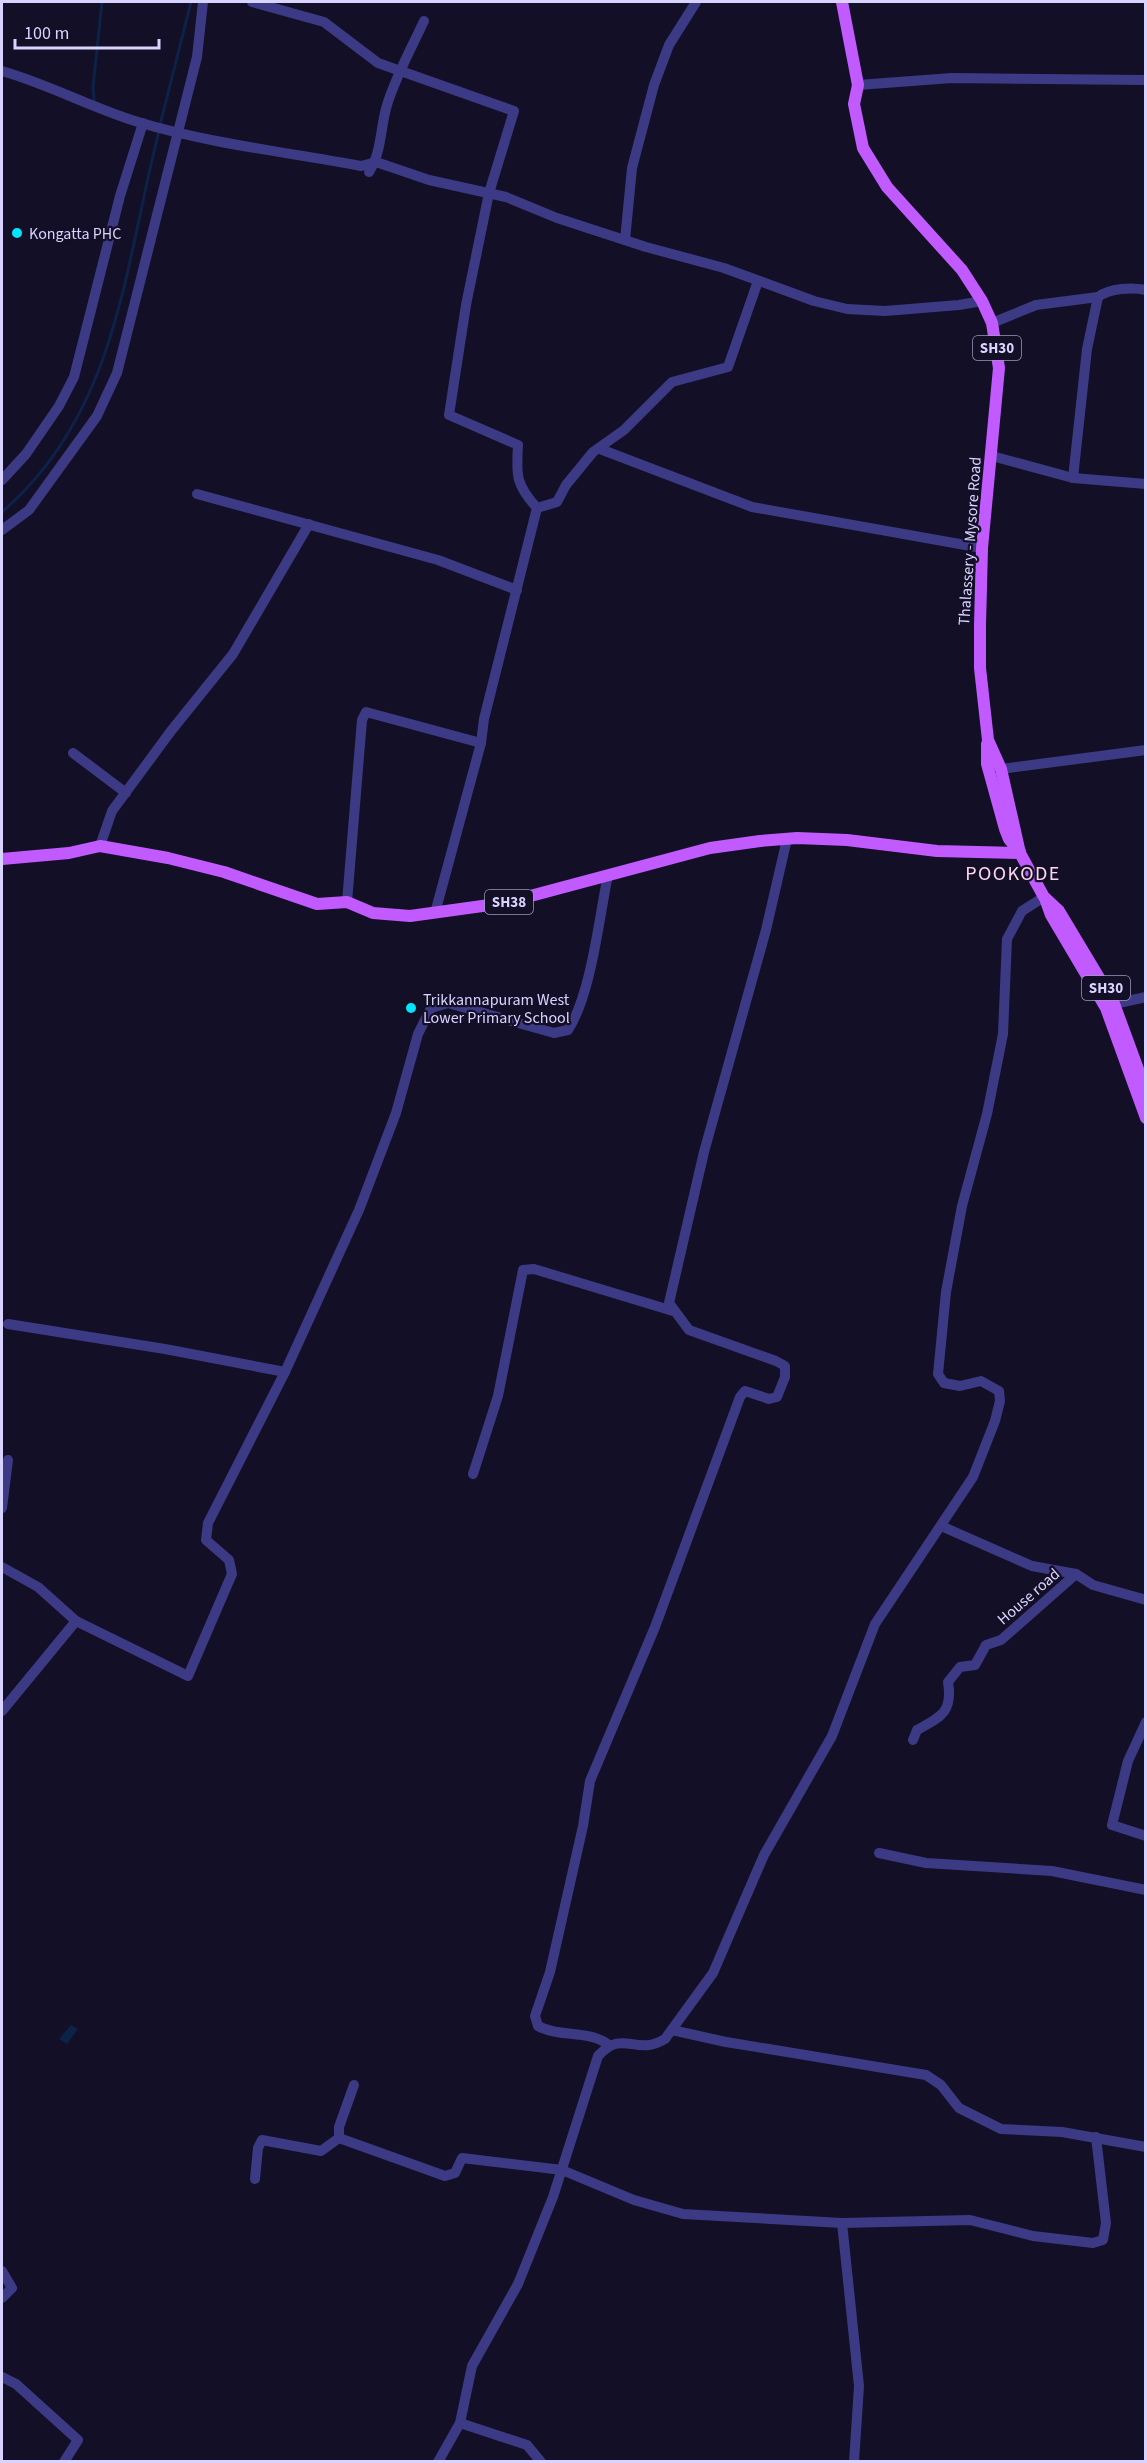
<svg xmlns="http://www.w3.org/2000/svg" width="1147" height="2463" font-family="'Source Sans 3',sans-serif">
<rect width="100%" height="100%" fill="#130f26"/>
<!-- water -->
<polygon fill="#0c2248" points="71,2025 78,2029 67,2044 59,2039"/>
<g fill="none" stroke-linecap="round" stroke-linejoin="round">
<!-- stream -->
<g stroke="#0c2248" stroke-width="3">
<polyline points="94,100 93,87 102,2"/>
<polyline points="160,125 191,2"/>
<path d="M 2,512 C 117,413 124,269 159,131"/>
</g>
<!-- minor -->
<g stroke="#3d3a85" stroke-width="10">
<path d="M 252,2 L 324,22 L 378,63 L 514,111 L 489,193 L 466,305 L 449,415 L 518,445 C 516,476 516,485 537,508 L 484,719 L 481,743 L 435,913"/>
<path d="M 2,71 C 48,84 92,108 138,122 C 211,144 287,152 361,166 L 376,162 L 429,180 L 506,197 L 557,218 L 646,247 L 724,268 L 814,301 L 847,309 L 885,311 L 959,305 L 982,301"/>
<polyline points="858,85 952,78 1146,80"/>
<path d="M 369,172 C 382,152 380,128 387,105 C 396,76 411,49 424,21"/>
<polyline points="625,240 632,168 654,85 669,45 696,2"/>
<path d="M 992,323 L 1036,305 L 1098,297 C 1110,288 1132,287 1146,290"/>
<polyline points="600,449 752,507 982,548"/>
<polyline points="992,456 1073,478 1146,484"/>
<polyline points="1073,478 1087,349 1098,297"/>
<polyline points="2,480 26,454 59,406 74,377 120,196 143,123"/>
<polyline points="197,494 438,560 517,590"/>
<polyline points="537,508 557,502 566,485 593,452 624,430 672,382 728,367 758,281"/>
<polyline points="2,530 29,510 97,416 117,373 197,57 203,2"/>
<polyline points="73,753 126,793"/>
<polyline points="1001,769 1146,750"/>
<polyline points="100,846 112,811 171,731 233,654 309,524"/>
<polyline points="347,902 362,720 366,712 481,743"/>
<polyline points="1114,1004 1146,997"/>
<polyline points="8,1324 165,1349 285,1372"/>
<polyline points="473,1474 498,1396 523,1270 534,1269 673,1311"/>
<polyline points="2,1508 8,1460"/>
<polyline points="941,1526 1032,1566 1076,1574"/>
<path d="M 2,1567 L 38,1587 L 76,1621 L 188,1676 L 232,1574 L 229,1560 L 206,1540 L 208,1523 L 285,1372 L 359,1210 L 396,1113 L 418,1034 L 431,1008 L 448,1003 L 554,1033 L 568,1030 C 591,995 599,918 608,875"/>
<polyline points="2,1711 76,1621"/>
<polyline points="1146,1722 1128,1761 1112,1825 1146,1836"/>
<path d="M 913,1740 L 917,1730 C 941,1717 953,1712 948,1682 L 960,1667 L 975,1665 L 986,1645 L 1001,1640 L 1076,1574 L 1093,1585 L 1146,1600"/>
<polyline points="879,1853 926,1863 1052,1871 1146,1890"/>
<polyline points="672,2030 726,2042 926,2075 941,2085 959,2108 1001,2129 1062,2132 1146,2147"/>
<path d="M 609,2045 C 588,2029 560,2038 538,2026 L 535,2016 L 550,1972 L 583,1826 L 590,1781 L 655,1627 L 740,1397 L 745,1391 L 769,1399 L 777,1397 L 785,1377 L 785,1366 L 776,1361 L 689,1330 L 669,1303 L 704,1152 L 766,930 L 787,839"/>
<polyline points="339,2138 445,2176 455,2173 462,2158 562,2170 634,2200 683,2214 842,2223 970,2220 1033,2236 1093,2243 1103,2240 1106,2223 1096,2137"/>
<polyline points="339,2138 339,2127 354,2085"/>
<polyline points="255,2179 258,2148 262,2140 321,2151 339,2138"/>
<polyline points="842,2223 859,2386 854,2462"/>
<polyline points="2,2271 12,2288 2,2298"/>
<polyline points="2,2377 16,2384 78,2440 64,2462"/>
<polyline points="460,2423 527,2445 541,2462"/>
<path d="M 438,2462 L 460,2423 L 472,2366 L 518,2284 L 553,2197 L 598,2056 C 624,2028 635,2057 665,2039 L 713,1973 L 764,1855 L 832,1736 L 875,1624 L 973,1477 L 995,1421 L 1000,1401 L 999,1391 L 981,1381 L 960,1386 L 944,1383 L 938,1374 L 946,1292 L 962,1206 L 987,1114 L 1003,1034 L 1007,939 L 1022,911 L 1044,897"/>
</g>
<!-- major -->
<g stroke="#c25bff" stroke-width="12">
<polyline points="842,2 858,85 854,104 863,148 887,187 962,270 982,301 992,323 999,368 982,548 980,625 980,668 988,740 1001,769 1020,853 1044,897 1059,911 1113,1001 1146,1091"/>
<polyline points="987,744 987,764 1005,829 1009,839 1020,852"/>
<polyline points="2,859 69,853 100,846 168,858 224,872 317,904 347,902 373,913 410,916 504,903 710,848 760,841 797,838 847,840 937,851 1020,853"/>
<polyline points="1046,901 1051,915 1106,1008 1146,1118"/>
</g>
</g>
<!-- markers -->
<g fill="#00e5ff" stroke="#130f26" stroke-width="2">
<circle cx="17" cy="233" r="6"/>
<circle cx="411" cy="1008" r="6"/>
</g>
<g text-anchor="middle" stroke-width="4.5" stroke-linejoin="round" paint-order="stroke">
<!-- shield labels -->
<g fill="#130f26" stroke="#9e99be" stroke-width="1.5">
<rect x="973" y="336" width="48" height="24" rx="4.5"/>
<rect x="485" y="890" width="48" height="24" rx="4.5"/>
<rect x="1082" y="976" width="48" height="24" rx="4.5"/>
</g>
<g font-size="15" font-weight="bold" fill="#d9d4ff">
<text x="997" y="353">SH30</text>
<text x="509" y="907">SH38</text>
<text x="1106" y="993">SH30</text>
</g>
<!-- poi labels -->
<g font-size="16" fill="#d9d4ff" stroke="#130f26" text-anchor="start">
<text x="29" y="239">Kongatta PHC</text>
<text x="423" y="1005">Trikkannapuram West<tspan x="423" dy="18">Lower Primary School</tspan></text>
</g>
<!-- street labels -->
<g font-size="16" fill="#d9d4ff" stroke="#130f26">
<text transform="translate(969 541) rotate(-86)" y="6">Thalassery - Mysore Road</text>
<text transform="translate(1028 1596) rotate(-41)" y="6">House road</text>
</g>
<!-- quarter labels -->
<g font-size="20" letter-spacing="1.5" fill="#ffd6f0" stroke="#130f26">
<text x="1013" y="880">POOKODE</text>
</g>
</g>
<!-- border -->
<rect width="1147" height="2463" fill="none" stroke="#d9d4ff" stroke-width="6"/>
<!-- scale -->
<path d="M15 39v9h144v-9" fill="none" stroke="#d9d4ff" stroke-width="3"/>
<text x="24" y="39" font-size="18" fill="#d9d4ff" stroke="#130f26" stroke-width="4.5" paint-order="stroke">100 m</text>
</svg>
